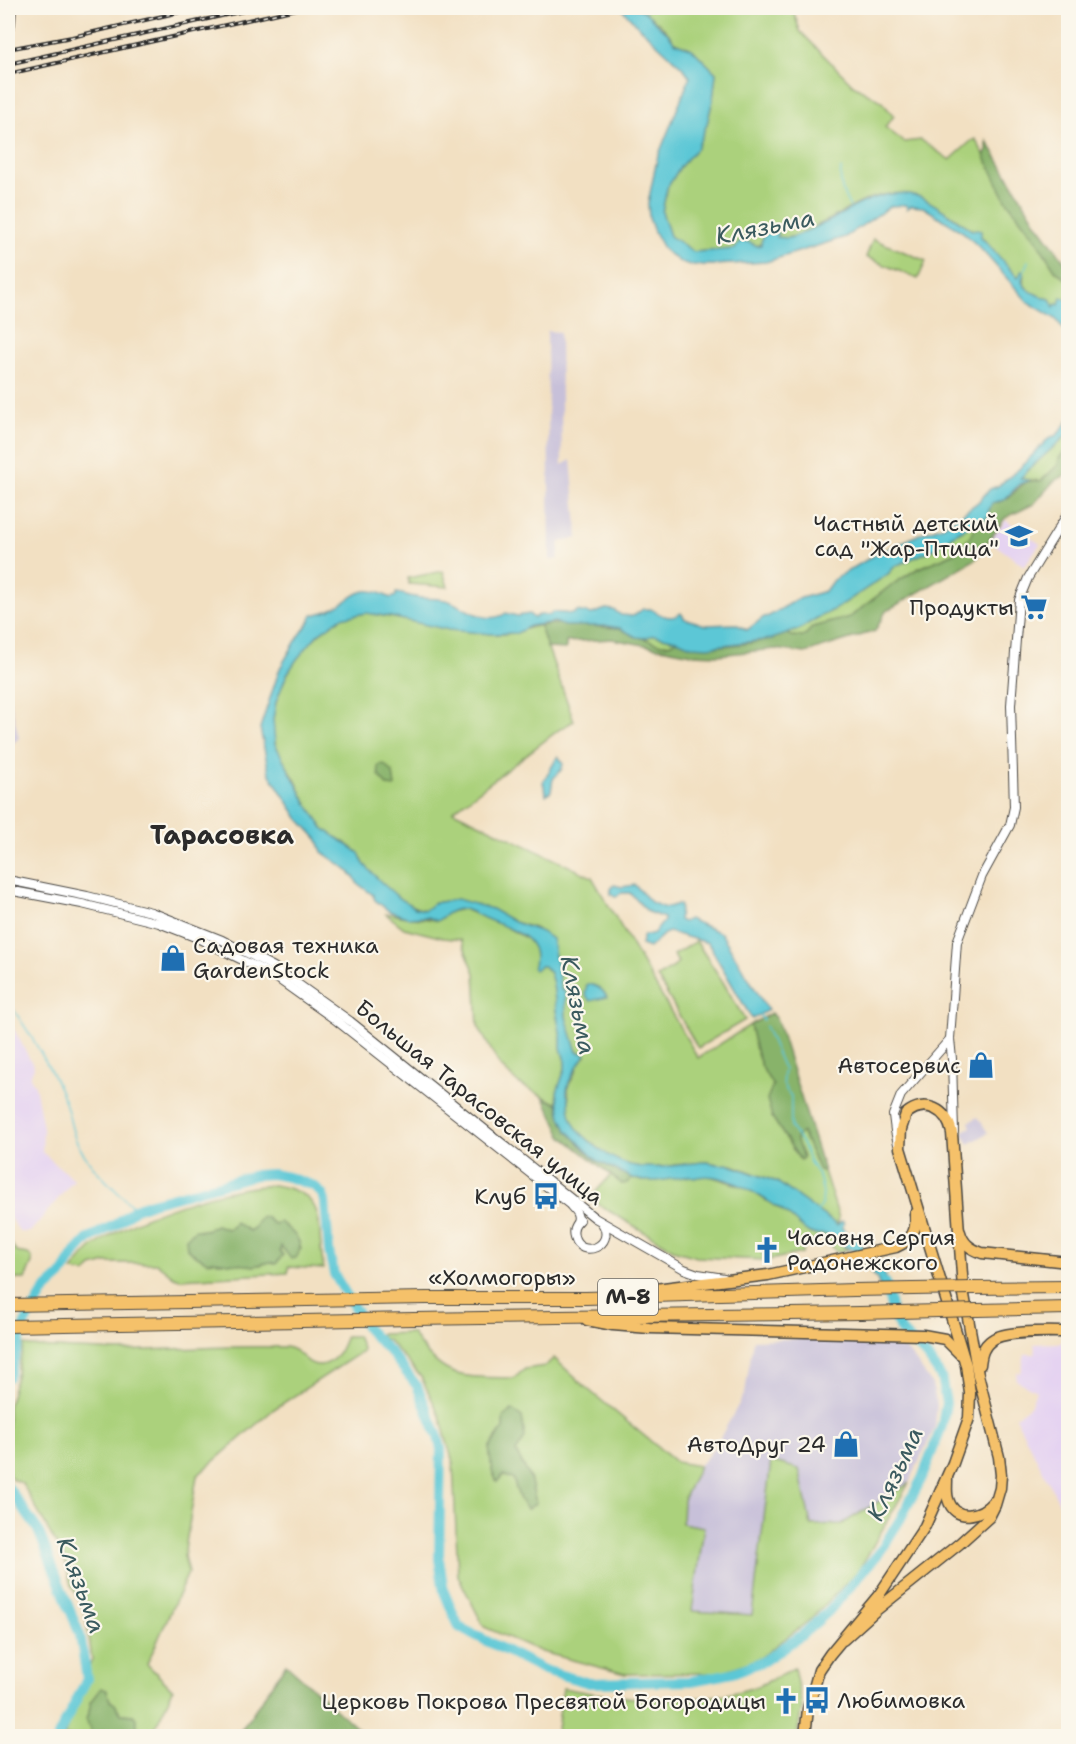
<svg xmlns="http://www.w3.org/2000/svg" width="1076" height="1744" font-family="'Shantell Sans',sans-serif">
<rect width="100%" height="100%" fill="#fbf7ec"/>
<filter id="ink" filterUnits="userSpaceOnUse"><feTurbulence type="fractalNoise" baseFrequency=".0167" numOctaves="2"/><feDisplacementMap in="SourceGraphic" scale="12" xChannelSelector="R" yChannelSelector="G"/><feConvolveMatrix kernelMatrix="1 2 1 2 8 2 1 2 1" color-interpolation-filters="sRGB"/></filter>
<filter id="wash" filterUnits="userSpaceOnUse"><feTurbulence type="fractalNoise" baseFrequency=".008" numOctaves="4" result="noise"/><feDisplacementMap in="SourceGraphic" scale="24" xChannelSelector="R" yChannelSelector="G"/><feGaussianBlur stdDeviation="1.35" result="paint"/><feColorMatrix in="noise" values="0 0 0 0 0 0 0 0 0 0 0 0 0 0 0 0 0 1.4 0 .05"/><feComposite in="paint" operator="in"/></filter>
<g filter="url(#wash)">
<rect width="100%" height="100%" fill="#f2e0c2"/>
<!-- built -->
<g fill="#e5d3f1">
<polygon points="1006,520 1040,544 1024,566 990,541"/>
<polygon points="8,1018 34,1067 30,1077 35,1085 43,1128 42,1152 74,1180 30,1232 20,1232 8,1215"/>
<polygon points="1068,1339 1068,1520 1015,1417 1030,1406 1036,1391 1016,1380 1017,1372 1021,1373 1025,1354 1036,1354 1034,1344 1058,1343"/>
</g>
<!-- industrial -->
<g fill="#c7c0d9">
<polygon points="547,331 560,332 562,465 571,460 578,538 560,542 558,559 550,560"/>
<polygon points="8,691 19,738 8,748"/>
<polygon points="978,1117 988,1133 969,1144 962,1132 971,1127 969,1122"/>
<polygon points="893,1336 912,1356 932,1384 937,1405 935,1427 909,1483 842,1524 811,1525 799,1469 771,1462 752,1615 691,1611 704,1528 682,1523 683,1500 699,1466 715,1447 745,1393 753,1340"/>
</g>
<!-- green -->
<g fill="#abd17b" stroke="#6b7e53" stroke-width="1.5" fill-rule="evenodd">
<path d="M 639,8 L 796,8 L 793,10 L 800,31 L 853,85 L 880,100 L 894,116 L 885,127 L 904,142 L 921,140 L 950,160 L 971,141 L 975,139 L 1055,270 L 1068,281 L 1068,300 L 1065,298 L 1059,306 L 1054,307 L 1050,299 C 1040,297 1019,289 1024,276 L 1019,278 C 1005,266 995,250 981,237 C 971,228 932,202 919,197 C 909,192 893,193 883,195 C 859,200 838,216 816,226 C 804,232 791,241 777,237 L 778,233 L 757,246 L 749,242 L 743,242 L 735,249 L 694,252 L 670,236 L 662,212 L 667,188 L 680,167 L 697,147 L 707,124 L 713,99 L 716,73 L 692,49 L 674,42 C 668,29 650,16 639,8 Z"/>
<polygon points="873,239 926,261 918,279 866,257"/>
<polygon points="1068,434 1068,449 1062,454 1058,465 1041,481 1020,479 1027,471"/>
<polygon points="978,522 972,534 955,553 917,569 890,586 850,617 813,627 803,637 791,636 788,633 837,608 888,574 895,566 936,548 951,536"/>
<polygon points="443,571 448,587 409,584 408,578"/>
<path d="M 366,613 C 400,618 433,627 467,631 C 480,632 492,635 504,634 C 518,634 527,626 540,626 L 574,721 L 560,729 L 453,811 L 592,877 L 698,1058 L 750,1025 C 755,1048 759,1067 773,1085 L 772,1117 L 800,1160 L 796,1138 L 802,1132 L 819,1170 L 824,1171 L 839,1218 L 837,1225 L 777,1182 L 732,1165 L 721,1165 L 708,1162 L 675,1165 L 667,1167 L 650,1168 L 632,1166 L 609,1157 L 580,1133 L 570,1119 L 568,1086 L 576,1071 L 578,1063 L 586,1056 L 581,1052 L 578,1053 C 568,1036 564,1013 565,993 L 561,991 L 552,939 L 534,928 L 514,922 L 457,899 L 453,901 L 437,902 L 425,910 C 402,906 378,883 364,864 C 362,860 360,855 357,852 C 348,842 334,838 324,829 C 312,816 303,797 296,781 C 290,770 280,758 276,745 C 261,701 302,639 340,619 C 346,615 358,615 366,613 Z"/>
<path d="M 654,635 L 677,640 C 666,648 654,644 644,638 Z"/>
<path d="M 463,909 L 501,924 L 529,940 L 536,951 L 536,959 L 540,966 L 544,966 L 550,973 L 553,983 L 556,1010 L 561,1037 L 561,1048 L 565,1061 L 565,1069 L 557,1092 L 558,1104 L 519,1084 L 500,1066 L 478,1026 L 475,973 L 461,940 L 443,938 L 404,928 L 386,914 C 398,914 402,917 412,918 C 421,919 428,918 437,921 L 449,912 Z"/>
<polygon points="696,941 723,982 745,1020 698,1048 657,977 674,967 678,962 673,955"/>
<path d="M 611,1175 L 622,1184 L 632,1178 L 643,1181 L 691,1176 L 694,1178 L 702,1175 L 710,1176 L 747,1188 L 784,1212 L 811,1234 L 828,1235 L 848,1250 L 837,1251 L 822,1238 C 812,1239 804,1243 802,1253 L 769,1260 L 774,1247 L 766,1244 L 762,1254 L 765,1256 L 764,1260 L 697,1257 L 676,1251 L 589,1199 Z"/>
<path d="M 274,1185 C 333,1195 314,1226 324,1269 L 288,1267 L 288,1273 L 180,1279 L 174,1277 L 156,1263 L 106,1263 L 92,1267 L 86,1273 L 72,1271 C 79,1262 85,1253 94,1246 C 141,1213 217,1189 274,1185 ZM 265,1217 L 274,1224 L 280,1222 C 289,1230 298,1235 301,1248 L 281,1245 L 276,1264 L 270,1262 L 260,1265 L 212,1261 L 207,1262 C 200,1256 193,1255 187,1249 L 200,1229 L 206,1230 L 216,1225 L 227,1229 L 232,1227 L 249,1231 L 254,1228 L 260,1218 Z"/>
<polygon points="8,1238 16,1252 28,1254 32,1257 32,1263 25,1279 8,1279"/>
<path d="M 412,1333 C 443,1381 461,1377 514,1378 L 525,1369 L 545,1366 L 554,1358 L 584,1386 L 676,1462 L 699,1466 L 683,1500 L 682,1523 L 704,1527 L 692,1611 L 752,1615 L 771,1461 L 799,1469 L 811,1525 L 842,1524 L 909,1483 L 859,1570 L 811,1619 L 760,1658 L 719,1673 L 625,1674 L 542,1652 L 484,1627 L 458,1576 L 453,1463 L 440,1416 L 421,1377 L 389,1341 L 382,1338 L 380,1334 ZM 503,1429 L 530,1478 L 536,1503 L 528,1509 L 520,1500 L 513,1479 L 503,1475 L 489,1448 Z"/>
<path d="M 346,1336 L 357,1336 L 363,1351 L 274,1409 L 197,1476 L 184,1556 L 188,1573 L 147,1664 L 173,1690 L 151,1736 L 137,1736 L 133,1715 L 121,1714 L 107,1696 C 84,1713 86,1710 92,1736 L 64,1736 L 92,1659 L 85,1610 L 71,1585 L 65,1560 L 22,1483 L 12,1479 L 8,1472 L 8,1407 L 24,1345 C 55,1350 85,1348 116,1351 C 172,1350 229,1345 285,1347 C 300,1348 305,1366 320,1365 C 336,1364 341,1348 346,1336 Z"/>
<path d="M 794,1668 L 802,1707 L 797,1736 L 556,1736 L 563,1688 C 622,1700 703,1707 760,1685 C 772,1680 783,1674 794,1668 Z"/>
</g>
<!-- forest -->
<g fill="#88b36b" stroke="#5a6f4b" stroke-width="1.5">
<polygon points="987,141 1035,221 1068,266 1068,281 1055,270 1035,238 1006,200 984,155 987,150"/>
<path d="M 1068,449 L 1068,474 L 1054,481 L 1034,504 L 1005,518 L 976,559 L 886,611 L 875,631 L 805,653 L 775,649 L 718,655 L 692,654 L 612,639 L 566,642 L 566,649 L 547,648 L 540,626 C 564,620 595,628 620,628 C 627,634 634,635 643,638 C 656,642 663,649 677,640 C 708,652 757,644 788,633 L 791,636 L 803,637 L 813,627 L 850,617 L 890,586 L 917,569 L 955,553 L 972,534 L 978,522 L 989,516 L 988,512 L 992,503 C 995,502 999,502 1002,501 C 1020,493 1018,478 1041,481 L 1058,465 L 1059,458 Z"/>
<polygon points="384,764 393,773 395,787 387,786 379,775 378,765"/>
<path d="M 771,1013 L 777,1020 L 824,1171 L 819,1170 L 802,1132 L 796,1138 L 803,1158 L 800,1160 L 772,1117 L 767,1099 L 773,1085 C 759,1067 755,1048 750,1025 Z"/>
<polygon points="544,1098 558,1104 561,1117 567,1130 589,1154 596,1160 632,1178 627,1183 622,1184 562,1136"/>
<path d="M 265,1217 L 274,1224 L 280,1222 C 292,1232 307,1241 296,1258 L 291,1259 L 281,1246 L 280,1251 L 283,1255 L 276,1264 L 270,1262 L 254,1266 L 213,1261 L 207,1262 C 200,1256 194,1255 187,1249 L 186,1238 L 195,1230 L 206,1230 L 216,1225 L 227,1229 L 232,1227 L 235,1222 L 249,1231 L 254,1228 L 259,1218 Z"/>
<polygon points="512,1410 522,1417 525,1438 516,1452 530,1478 536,1503 527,1509 520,1500 513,1479 503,1475 497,1482 492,1471 489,1448 503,1429 503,1417"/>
<polygon points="286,1664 366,1736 237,1736"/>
<polygon points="101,1688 107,1690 110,1701 115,1704 121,1714 133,1715 137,1718 137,1736 92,1736 86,1719 90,1708 90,1702"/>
</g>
<!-- water -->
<g fill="#5cc7d6" stroke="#447980" stroke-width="1.5">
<path d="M 621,8 C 642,7 645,10 658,25 C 665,32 669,32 674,42 L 692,49 L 716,73 L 713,99 L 707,124 L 697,148 L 680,167 L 667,188 L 662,212 L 670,236 L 694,252 L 735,249 L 740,241 L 749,242 L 757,246 L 761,245 C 761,235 767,233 776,230 L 778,233 L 777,237 L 787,238 L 793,237 C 805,231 819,226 831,220 C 856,205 886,187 917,196 C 930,199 959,222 972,230 L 976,229 L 981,231 L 981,237 L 1018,278 L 1022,270 L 1024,272 C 1024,275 1022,278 1022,281 C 1023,290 1043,298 1050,299 L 1054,307 L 1056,304 L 1059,305 L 1061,297 L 1068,300 L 1068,335 L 1056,319 L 1028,302 L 980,248 L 963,232 L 923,207 L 911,206 L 907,209 L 906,205 L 891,206 L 845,237 L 766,262 L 714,265 L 691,265 L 680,262 L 664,250 L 654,232 L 649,218 L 648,203 L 657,159 L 690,77 L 685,70 L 639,27 Z"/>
<path d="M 1068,421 L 1068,434 L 1027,471 L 1020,479 L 1030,480 L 1020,484 L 1004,500 L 992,503 L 988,512 L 989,516 L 951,536 L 936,548 L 895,566 L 888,574 L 837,608 L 817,618 L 798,630 L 772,639 L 708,647 L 691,646 L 677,640 L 654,635 L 644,638 L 636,637 L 620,628 L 608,626 L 564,626 L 555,622 L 530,626 L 517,633 L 491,634 L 449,630 L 391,617 L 366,613 L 341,618 L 318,634 L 297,659 L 287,674 L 276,702 L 273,719 L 275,744 L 306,802 L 323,828 L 359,853 L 364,864 L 381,882 L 398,897 L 415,908 L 425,910 L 434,903 L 457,899 L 492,909 L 514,922 L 542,932 L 552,939 L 561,990 L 564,990 L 565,993 L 566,1017 L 577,1052 L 586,1054 C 580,1062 566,1082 567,1094 C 568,1097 569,1100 569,1103 C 570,1125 578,1131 594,1145 C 606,1154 616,1161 630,1165 C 655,1171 679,1164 704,1162 C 712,1162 718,1166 727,1164 L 777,1182 L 837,1225 L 842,1221 L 844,1223 L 842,1228 L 860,1243 L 884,1271 L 890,1290 L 881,1290 L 877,1279 L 856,1251 C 844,1249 839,1239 828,1235 C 822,1233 815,1236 810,1233 C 800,1228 793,1218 784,1212 C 762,1197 723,1169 694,1178 L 690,1176 L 658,1181 L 643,1181 L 632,1178 L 596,1160 L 567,1130 L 561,1117 L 557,1092 L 565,1069 L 565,1061 L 561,1048 L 561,1037 L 556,1010 L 553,983 L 550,973 L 544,966 L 540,966 L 535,970 L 533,969 C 544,935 508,929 484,918 C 478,915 470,910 463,909 C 453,908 445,915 437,921 L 427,917 L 409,918 L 389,911 L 375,900 L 373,895 L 357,883 L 355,878 L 345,868 L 322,852 L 318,840 L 298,818 L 269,773 L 260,728 L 280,668 L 297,639 L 310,621 L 311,616 C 317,613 323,613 330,610 C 358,598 356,581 391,598 L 396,596 L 396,593 C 404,594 412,597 420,598 C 429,599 440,598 449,601 C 466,608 487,626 506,613 L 517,616 L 529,614 L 534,618 L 539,615 L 550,615 L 552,612 L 573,614 L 577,611 L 592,614 L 606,609 L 614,610 L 621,615 L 633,616 L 643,609 L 651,609 C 660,615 671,621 681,613 L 685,619 C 692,620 698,623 705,625 C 707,625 735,624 736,624 L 747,630 L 764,617 L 769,616 L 798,599 L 825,591 L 833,580 L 873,556 L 922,533 L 943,526 L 955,519 L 978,502 L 990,489 L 998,486 L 1019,469 L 1049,438 L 1057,435 Z"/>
<polygon points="558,756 563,763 562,769 553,779 551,791 546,795 543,782"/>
<polygon points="614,885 622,887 635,885 651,902 665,908 678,904 680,906 679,920 683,922 689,919 721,933 768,1010 752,1019 708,943 669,932 664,934 649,948 641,945 643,936 654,933 664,921 664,918 648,912 630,893 621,893 616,897 611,894 611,889"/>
<path d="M 587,984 C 596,985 602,988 607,997 L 590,1001 L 585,994 Z"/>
</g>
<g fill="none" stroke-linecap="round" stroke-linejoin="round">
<!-- stream -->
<g stroke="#5cc7d6" stroke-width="1.5">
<path d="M 841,169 C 839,184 843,194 850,207"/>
<polyline points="1024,271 1028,261"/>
<path d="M 8,1002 C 31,1034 50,1065 65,1102 C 69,1114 71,1127 75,1138 C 87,1166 114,1188 135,1209"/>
<polyline points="760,1015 763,1020"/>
<path d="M 765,1026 L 784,1070 C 781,1082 783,1087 791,1096 L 791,1128 L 802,1143 L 809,1160 L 820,1179 L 823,1193 L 822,1203 L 817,1212"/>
</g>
<!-- river -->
<g stroke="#5cc7d6" stroke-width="10">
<polyline points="8,1377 25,1323 45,1290 61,1276 75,1253 88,1239 116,1224 135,1209 151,1203 256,1175 272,1174 288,1177 314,1186 323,1195 325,1201 329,1251 334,1274 367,1329 390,1352 417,1386 438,1437 441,1449 439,1559 444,1592 459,1627 544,1670 589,1683 692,1681 732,1673 764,1661 802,1635 829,1611 879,1553 901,1518 922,1478 942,1426 946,1403 941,1377 927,1356 903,1333 893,1316 886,1283"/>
<polyline points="8,1487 38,1530 80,1635 87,1679 58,1736"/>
</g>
</g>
</g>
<g filter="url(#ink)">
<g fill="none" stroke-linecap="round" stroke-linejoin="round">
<defs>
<g id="minor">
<polyline points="8,30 11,24 12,8"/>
<polyline points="8,880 87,896 151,912 222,940 274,967 350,1021 595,1218 684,1269 698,1274 724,1278"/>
<path d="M 8,890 L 82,904 L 159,923 L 195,937 L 271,974 L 337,1021 L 569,1204 C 574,1210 580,1214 577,1223"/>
<polyline points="954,1132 952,1059 950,1039 957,942 982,876 1010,825 1014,807 1011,705 1019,600 1028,578 1068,513"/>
<polyline points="898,1144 895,1131 893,1115 901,1095 950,1039"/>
<path d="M 580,1220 C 575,1224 572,1230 574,1237 C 580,1260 617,1246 602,1223"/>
</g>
<g id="major">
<path d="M 960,1232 C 963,1244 971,1249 982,1253 L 1068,1262"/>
<path d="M 623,1293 L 768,1275 L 896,1247 C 912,1240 917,1231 915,1214"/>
<polyline points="587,1320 613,1325 649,1328 923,1335 945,1339 960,1354"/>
<path d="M 980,1365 C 981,1355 983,1346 992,1340 C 1006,1330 1050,1332 1068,1332"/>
<path d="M 947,1480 C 947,1486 946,1493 948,1499 C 955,1523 981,1516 993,1502"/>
<path d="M 805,1736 L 808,1709 L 819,1670 L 830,1654 L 879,1595 L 925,1526 L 953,1463 L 969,1418 L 970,1393 L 966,1365 L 900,1148 L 901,1129 L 906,1114 C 925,1098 947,1109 952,1133 L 963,1289 L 978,1375 L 999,1457 L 1001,1475 L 1000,1488 L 995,1505 L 989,1517 L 959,1544 L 875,1611 L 843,1640"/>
</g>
<g id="highway">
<polyline points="972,1288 1068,1287"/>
<polyline points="8,1305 426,1298 586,1298 854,1290"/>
<polyline points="977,1310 1068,1308"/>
<polyline points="8,1326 414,1319 860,1313"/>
</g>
</defs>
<!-- minor casing -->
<use href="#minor" stroke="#494642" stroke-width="10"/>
<!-- major casing -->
<use href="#major" stroke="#494642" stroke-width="13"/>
<!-- highway casing -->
<use href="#highway" stroke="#494642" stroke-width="14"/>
<!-- minor -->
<use href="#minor" stroke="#fff" stroke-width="8"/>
<!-- major -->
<use href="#major" stroke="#f5c16b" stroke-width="10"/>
<!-- highway -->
<use href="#highway" stroke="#f5c16b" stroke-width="12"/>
<defs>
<g id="rail">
<polyline points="8,49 72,37 197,8"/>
<polyline points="8,64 257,8"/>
<polyline points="8,74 301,8"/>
</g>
</defs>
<!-- rail casing -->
<use href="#rail" stroke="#2b2b2b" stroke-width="4"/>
<!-- rail -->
<use href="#rail" stroke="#fbf7ec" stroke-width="1.5" stroke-dasharray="4.5" stroke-linecap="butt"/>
<defs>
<g id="highway-bridge">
<polyline points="854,1290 972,1288"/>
<polyline points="860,1313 977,1310"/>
</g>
</defs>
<!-- highway-bridge casing -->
<use href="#highway-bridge" stroke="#494642" stroke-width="14" stroke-linecap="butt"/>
<!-- highway-bridge -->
<use href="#highway-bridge" stroke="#f5c16b" stroke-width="12"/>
</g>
</g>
<!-- icons -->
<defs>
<symbol id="school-bare" viewBox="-9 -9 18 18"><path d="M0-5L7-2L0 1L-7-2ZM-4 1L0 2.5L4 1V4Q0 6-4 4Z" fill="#1f6fb2" stroke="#fbf7ec" stroke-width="2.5" paint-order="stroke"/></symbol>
<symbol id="supermarket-bare" viewBox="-9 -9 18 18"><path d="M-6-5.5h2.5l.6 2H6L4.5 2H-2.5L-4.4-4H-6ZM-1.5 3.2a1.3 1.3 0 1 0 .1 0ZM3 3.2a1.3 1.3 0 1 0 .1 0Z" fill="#1f6fb2" stroke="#fbf7ec" stroke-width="2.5" paint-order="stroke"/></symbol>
<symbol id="shop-bare" viewBox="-9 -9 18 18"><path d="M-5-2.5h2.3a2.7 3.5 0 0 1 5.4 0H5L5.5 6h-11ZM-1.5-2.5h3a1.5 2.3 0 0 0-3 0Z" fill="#1f6fb2" stroke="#fbf7ec" stroke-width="2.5" paint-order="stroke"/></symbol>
<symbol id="bus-bare" viewBox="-9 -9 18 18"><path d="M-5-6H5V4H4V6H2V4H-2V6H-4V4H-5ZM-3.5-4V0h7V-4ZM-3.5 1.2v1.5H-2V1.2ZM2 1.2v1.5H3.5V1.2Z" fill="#1f6fb2" stroke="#fbf7ec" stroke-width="2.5" paint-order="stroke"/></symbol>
<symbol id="church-bare" viewBox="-9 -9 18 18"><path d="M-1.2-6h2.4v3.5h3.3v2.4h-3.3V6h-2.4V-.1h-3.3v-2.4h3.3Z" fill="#1f6fb2" stroke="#fbf7ec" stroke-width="2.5" paint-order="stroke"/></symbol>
</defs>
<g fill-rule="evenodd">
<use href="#school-bare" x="1000" y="517" width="38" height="38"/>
<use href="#supermarket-bare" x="1015" y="588" width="38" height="38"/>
<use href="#shop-bare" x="154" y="939" width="38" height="38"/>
<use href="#shop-bare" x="962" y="1046" width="38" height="38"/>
<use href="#bus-bare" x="527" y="1177" width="38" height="38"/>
<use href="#church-bare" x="748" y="1231" width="38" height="38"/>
<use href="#shop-bare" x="827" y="1425" width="38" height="38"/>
<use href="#bus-bare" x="798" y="1681" width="38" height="38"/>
<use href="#church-bare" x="767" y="1682" width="38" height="38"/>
</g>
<g text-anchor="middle" stroke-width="4.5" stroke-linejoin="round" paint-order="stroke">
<!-- shield labels -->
<rect fill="#fbf7ec" stroke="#696865" stroke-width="1.5" x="598" y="1279" width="60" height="36" rx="4.5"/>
<g font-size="21" font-weight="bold" fill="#2b2b2b">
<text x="628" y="1304">М-8</text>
</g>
<!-- poi labels -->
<g font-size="22" fill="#2b2b2b" stroke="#fbf7ec" text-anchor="end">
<text x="999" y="531">Частный детский<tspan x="999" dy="25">сад "Жар-Птица"</tspan></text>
<text x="1014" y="615">Продукты</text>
<text x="193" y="953" text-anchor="start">Садовая техника<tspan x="193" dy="25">GardenStock</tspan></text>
<text x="961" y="1073">Автосервис</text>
<text x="526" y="1204">Клуб</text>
<text x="787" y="1245" text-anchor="start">Часовня Сергия<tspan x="787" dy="25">Радонежского</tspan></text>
<text x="826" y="1452">АвтоДруг 24</text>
<text x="837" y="1708" text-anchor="start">Любимовка</text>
<text x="766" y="1709">Церковь Покрова Пресвятой Богородицы</text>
</g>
<!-- street labels -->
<g font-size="22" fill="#2b2b2b" stroke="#fbf7ec">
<text transform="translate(480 1102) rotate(39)" y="8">Большая Тарасовская улица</text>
<text x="502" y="1285">«Холмогоры»</text>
</g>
<!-- water labels -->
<g font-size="24" font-style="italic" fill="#3a5a5e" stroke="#fbf7ec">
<text transform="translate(765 227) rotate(-11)" y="8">Клязьма</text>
<text transform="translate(578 1005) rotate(79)" y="8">Клязьма</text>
<text transform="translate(895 1474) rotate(-65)" y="8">Клязьма</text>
<text transform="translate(81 1585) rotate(70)" y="8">Клязьма</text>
</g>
<!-- quarter labels -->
<g font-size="26" font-weight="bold" fill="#2b2b2b" stroke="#fbf7ec">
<text x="222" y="844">Тарасовка</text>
</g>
</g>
<!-- margin -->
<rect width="1076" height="1744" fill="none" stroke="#fbf7ec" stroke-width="30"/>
</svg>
